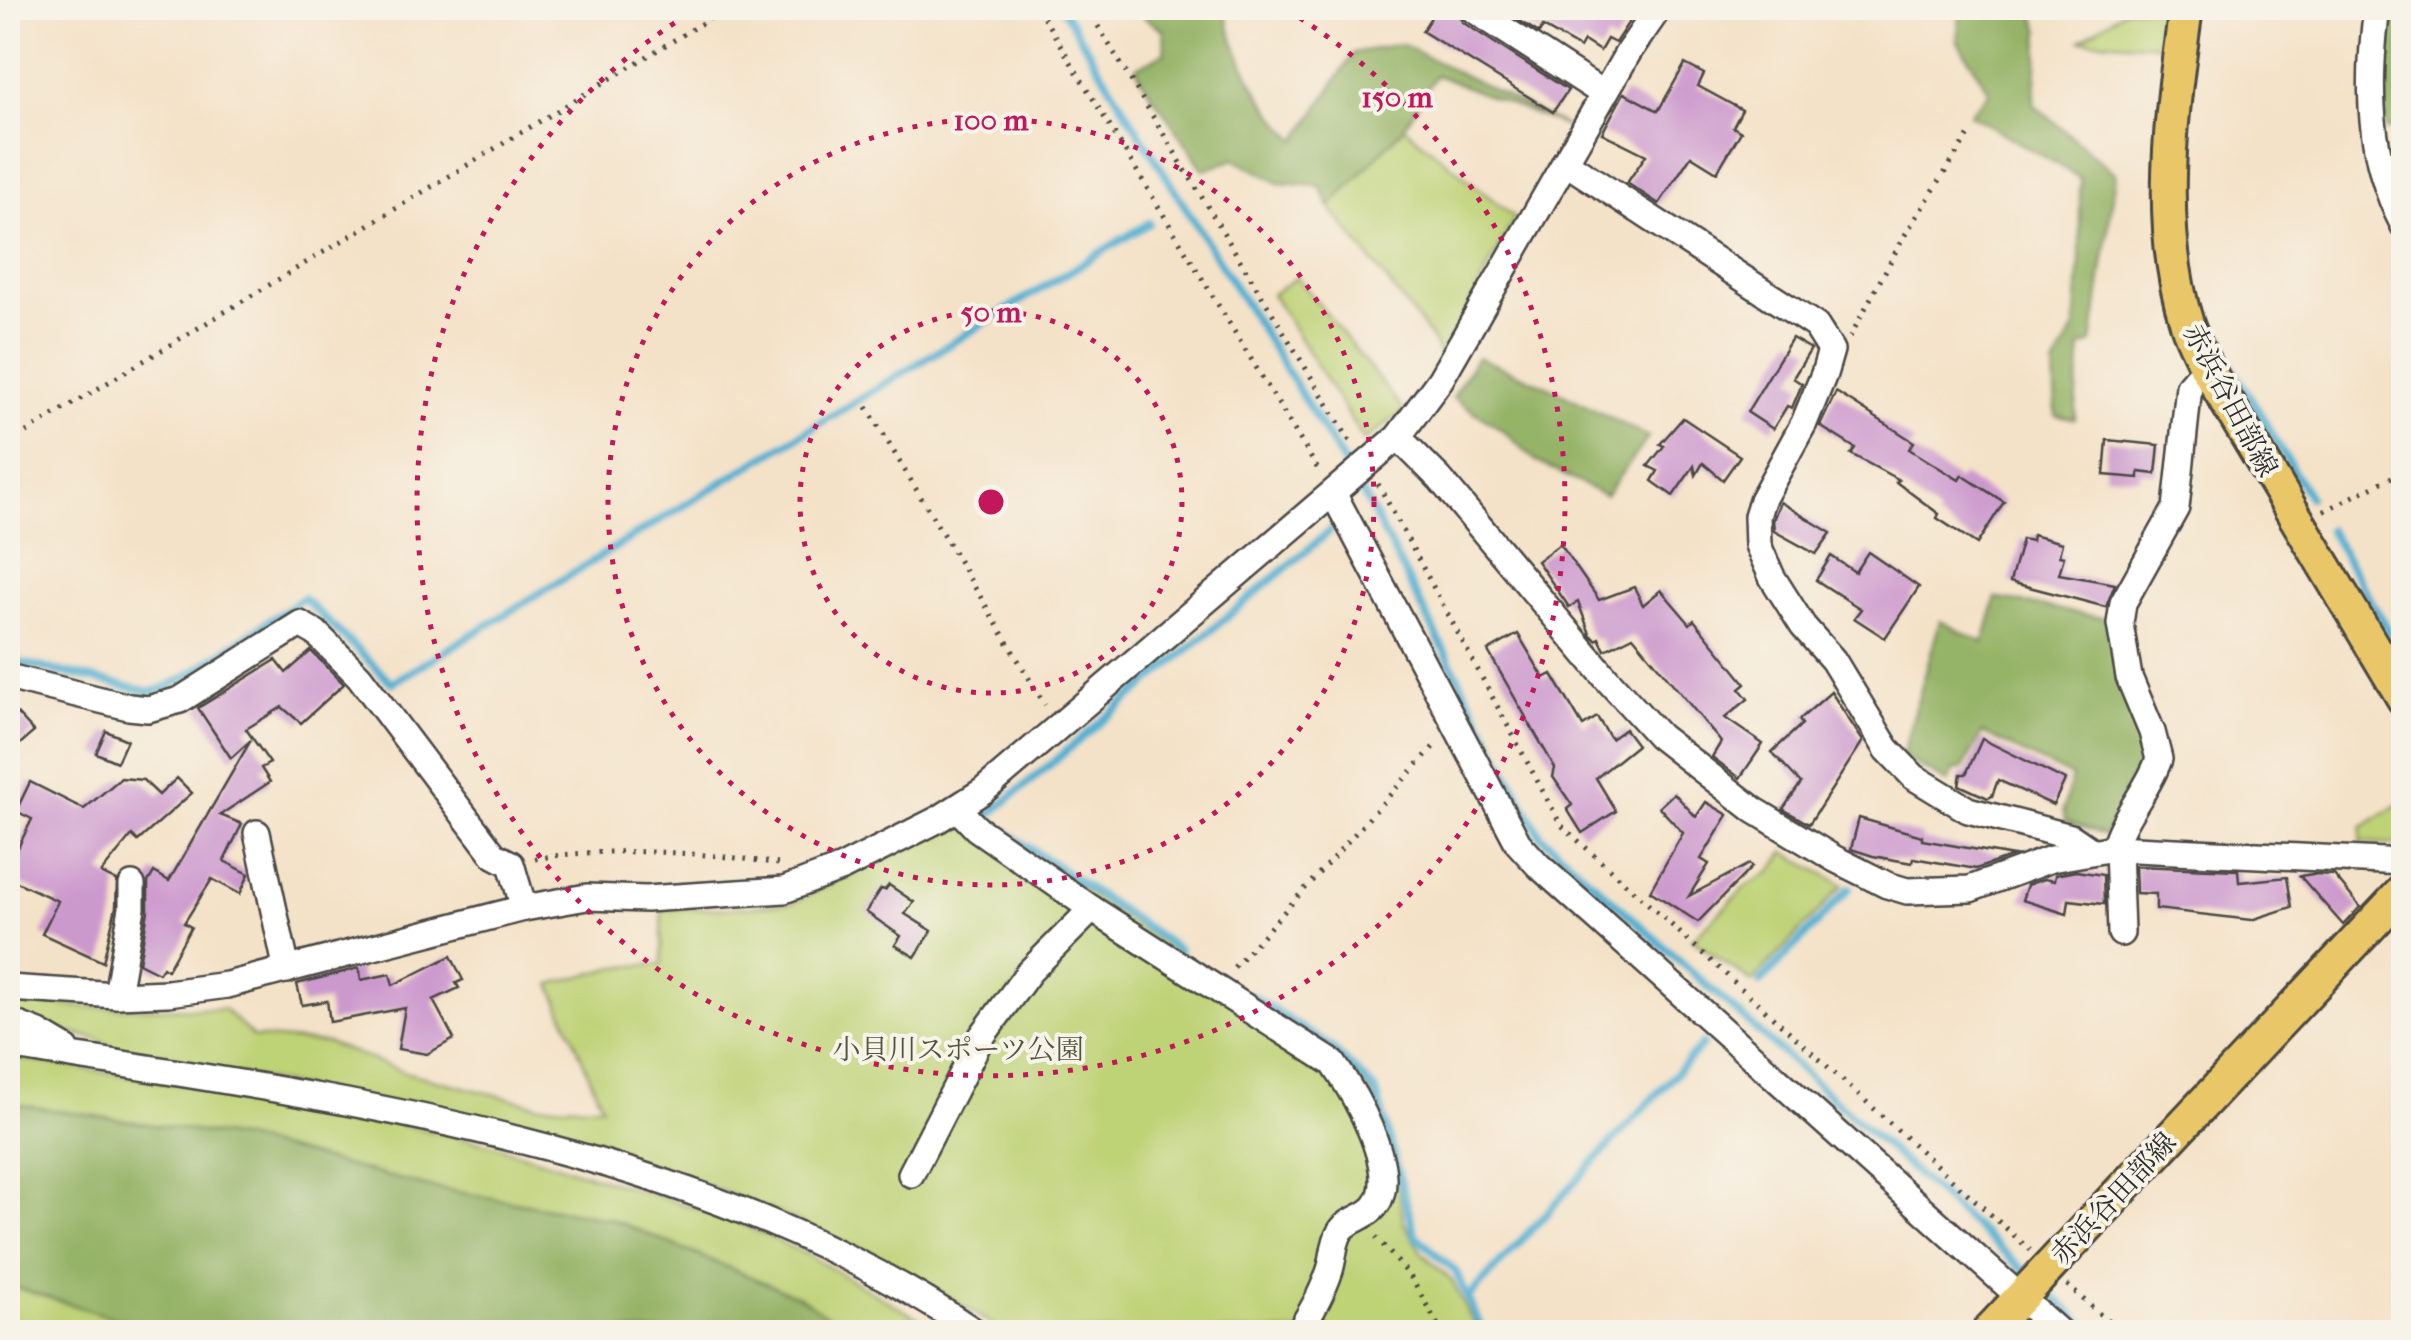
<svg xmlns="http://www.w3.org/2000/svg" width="2411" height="1340" font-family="'IM FELL French Canon','Noto Serif JP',serif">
<rect width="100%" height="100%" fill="#f7f3e8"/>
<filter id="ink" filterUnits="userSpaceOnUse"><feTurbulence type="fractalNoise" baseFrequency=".01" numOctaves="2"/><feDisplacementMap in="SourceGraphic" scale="20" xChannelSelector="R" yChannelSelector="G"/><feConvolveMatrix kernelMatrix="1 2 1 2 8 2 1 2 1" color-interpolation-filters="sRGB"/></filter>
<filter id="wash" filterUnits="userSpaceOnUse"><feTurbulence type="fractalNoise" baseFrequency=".0048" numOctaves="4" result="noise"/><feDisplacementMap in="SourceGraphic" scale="40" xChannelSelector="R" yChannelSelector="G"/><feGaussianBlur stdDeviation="2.25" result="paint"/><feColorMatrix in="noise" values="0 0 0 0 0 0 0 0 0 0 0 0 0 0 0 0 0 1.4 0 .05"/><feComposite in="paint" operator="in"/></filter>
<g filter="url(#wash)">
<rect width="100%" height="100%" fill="#f4e2c8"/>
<!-- green -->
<g fill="#bed276" stroke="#747e50" stroke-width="2.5">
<polygon points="2127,8 2163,8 2158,45 2081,40"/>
<polygon points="1404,127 1515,218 1441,359 1429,335 1330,207"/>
<polygon points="1297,277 1404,411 1364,441 1272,294"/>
<polygon points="2403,802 2403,845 2361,842 2362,827"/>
<path d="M 972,815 L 1347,1067 L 1371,1093 L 1393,1158 L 1404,1223 L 1422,1253 L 1452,1281 L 1478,1332 L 1003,1332 C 849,1227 671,1170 494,1116 L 466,1118 L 122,1053 L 98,1039 L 47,1028 L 8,1012 L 8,1001 L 85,1007 L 224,1009 L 253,1037 L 328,1043 L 404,1072 L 537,1105 L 602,1106 L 551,984 L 616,967 L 662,964 L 662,909 L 732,908 L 793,903 Z"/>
<polygon points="1785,852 1843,885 1752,982 1692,939 1748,885 1771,872"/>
<polygon points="8,1057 317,1106 490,1144 728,1218 810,1256 942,1332 852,1332 799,1297 611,1219 429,1187 240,1138 8,1103"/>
<polygon points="8,1285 159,1332 8,1332"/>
</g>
<!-- forest -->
<g fill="#96b467" stroke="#607049" stroke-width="2.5">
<path d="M 1131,8 L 1224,8 C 1235,56 1261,107 1297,140 L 1354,53 L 1401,44 L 1567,127 L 1436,75 L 1404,127 L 1330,207 L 1320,186 L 1279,183 L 1235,159 L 1204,170 L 1141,79 L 1136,67 L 1165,53 L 1164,31 Z"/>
<polygon points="1961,8 2031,8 2040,31 2034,105 2116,174 2092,343 2081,347 2075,419 2056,416 2054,367 2075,328 2080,260 2080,178 1970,114 1990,92 1957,40"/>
<polygon points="2389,20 2403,21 2403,127 2387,130 2379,91"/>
<polygon points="1477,357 1547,386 1648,437 1605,496 1536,461 1504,431 1452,397"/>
<polygon points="1996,598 2114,620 2142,748 2139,779 2104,835 2066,821 2063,810 2072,777 1982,733 1963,769 1955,769 1948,782 1902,757 1940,621 1984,643"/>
<polygon points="8,1103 240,1138 429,1187 611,1219 799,1297 852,1332 795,1332 788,1328 704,1328 693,1332 159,1332 8,1285"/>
</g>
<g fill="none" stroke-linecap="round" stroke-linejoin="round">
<!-- stream -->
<g stroke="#54b0d2" stroke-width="8">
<polyline points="1062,8 1366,499 1540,835 2030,1276"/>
<polyline points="2225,354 2309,497"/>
<polyline points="2329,530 2404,657"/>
<polyline points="8,660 151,692 167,687 187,676 303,598 392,683 1149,223"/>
<polyline points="1179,950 986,818 1330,531"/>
<polyline points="1760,983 1849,889"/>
<polyline points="1250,995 1331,1047 1376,1091 1415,1235 1456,1272 1483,1332"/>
<polyline points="2040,1285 2093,1332"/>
<polyline points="1468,1298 1703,1044"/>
</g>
</g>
<g id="blocks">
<!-- building -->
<g fill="#cc99cd">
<polygon points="1437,8 1455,8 1462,22 1568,90 1553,112 1422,31"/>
<polygon points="1500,8 1638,8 1615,43 1607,39 1600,51 1584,41 1580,48 1543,27 1539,33"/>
<polygon points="1685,64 1704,74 1698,86 1742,110 1733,127 1741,132 1717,172 1691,156 1659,204 1627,183 1646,155 1602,133 1624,93 1658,111"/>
<polygon points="1792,338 1811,349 1793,378 1802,384 1792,408 1787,406 1773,429 1747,412"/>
<polygon points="1836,392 1914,442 1909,449 1959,480 1962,475 2004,502 1977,544 1937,518 1939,514 1896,482 1899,480 1851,454 1855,448 1820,426"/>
<polygon points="1683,418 1740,456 1723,480 1703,463 1696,475 1694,466 1673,496 1652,481 1658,471 1648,466 1664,446 1660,444"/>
<polygon points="2107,440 2159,445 2156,474 2139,472 2139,478 2104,475"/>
<polygon points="1780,502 1831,533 1816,554 1774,531 1773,520"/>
<polygon points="2032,535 2062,543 2059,556 2064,557 2059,574 2115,584 2106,607 2010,582 2022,539 2031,541"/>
<polygon points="1560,544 1599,600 1634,587 1643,605 1661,590 1690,624 1694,620 1746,684 1740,689 1748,699 1725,718 1763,744 1740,778 1712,757 1721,742 1633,636 1605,650 1599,638 1596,640 1590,634 1578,602 1569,607 1537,561"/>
<polygon points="1868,552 1919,587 1885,638 1854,618 1861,609 1816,580 1831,556 1855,572"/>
<polygon points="1518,634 1544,678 1552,674 1583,726 1597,717 1611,739 1625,729 1637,745 1596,778 1616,811 1582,833 1567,809 1572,805 1553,777 1555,768 1488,651"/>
<polygon points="311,651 344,684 301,723 282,707 246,729 270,763 261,768 270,782 220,815 242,824 224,861 249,874 240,894 212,879 184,923 191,927 167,970 163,967 159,973 139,963 148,911 148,882 154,872 169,881 251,740 231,758 198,708 276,660 286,673"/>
<polygon points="1831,692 1863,741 1809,824 1783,809 1801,783 1772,752 1802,724 1799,720"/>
<polygon points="8,704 34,732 8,754"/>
<polygon points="106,731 127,740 117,762 96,753"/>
<polygon points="1982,739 2065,780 2053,805 1998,780 1992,796 1988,798 1959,785 1961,774 1966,774"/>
<polygon points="121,778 143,780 159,795 177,778 192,793 138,841 132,835 101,873 117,881 116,907 103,962 42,934 58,901 8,878 8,856 13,858 32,819 16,811 30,782 84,809"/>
<polygon points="1674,793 1696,817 1706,802 1728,815 1701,859 1709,864 1689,896 1749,864 1752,867 1698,922 1650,891 1683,833 1659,807"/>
<polygon points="1859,818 1922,836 1922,840 2013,856 1976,869 1913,858 1912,863 1873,856 1851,849"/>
<polygon points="2135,866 2238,870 2239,882 2287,877 2292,907 2251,920 2156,909 2156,894 2136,893"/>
<polygon points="2076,871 2103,875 2104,904 2069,900 2067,914 2022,900 2027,885 2044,879 2054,881 2055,875"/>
<polygon points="2313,874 2334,875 2360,907 2343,925 2300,876"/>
<polygon points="889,885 914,902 905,914 932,931 915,957 895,945 901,936 866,912 881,889 885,890"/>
<polygon points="451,956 463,980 456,983 459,988 433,1000 454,1039 427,1054 398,1049 405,1008 330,1022 327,1001 302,1005 297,984 359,968 361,980 390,974 393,985"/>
</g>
</g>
</g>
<g filter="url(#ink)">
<use href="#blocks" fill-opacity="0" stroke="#494643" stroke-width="2.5"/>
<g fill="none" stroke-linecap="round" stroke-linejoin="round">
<defs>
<g id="minor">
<polyline points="1471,8 1604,94"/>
<path d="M 2377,8 C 2367,83 2367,156 2404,226"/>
<polyline points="1565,162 1816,326 1831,350 1824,374 1804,423 1762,500 1757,516 1758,545 1772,577 1803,626 1833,660 1887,749 1914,777 1968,810 2071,837 2090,850"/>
<polyline points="1398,437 1440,479 1607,679 1659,736 1754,810 1835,859 1887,885 1907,891 1970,889 2051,859 2114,848 2404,862"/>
<polyline points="1334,495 1518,843 1538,865 2059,1332"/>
<polyline points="8,677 129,707 148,709 180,700 300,624 316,633 359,676 494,855 511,864 524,908"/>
<path d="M 957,808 L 976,828 L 1092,909 L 1333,1063 C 1353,1091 1401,1172 1376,1205 C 1367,1218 1347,1219 1340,1232 C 1333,1244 1334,1258 1330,1270 C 1323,1292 1311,1313 1299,1332"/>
<polyline points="257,833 287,970"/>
<path d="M 2114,848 C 2123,815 2148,791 2159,759 L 2152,732 L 2129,677 L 2120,624 L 2123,603 L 2176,508 L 2189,386 L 2206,367"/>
<polyline points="2118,848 2121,933"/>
<polyline points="8,988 117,995 168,993 227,985 524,908 587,897 646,899 784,890 842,868 939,819 983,791 1398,437 1440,380 1629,51 1659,8"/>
<polyline points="117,995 132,908 132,885"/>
<polyline points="8,1021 39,1033 66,1049"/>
<path d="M 8,1046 C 334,1098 695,1142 975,1332"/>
<polyline points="911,1174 982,1036 1029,972 1092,909"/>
</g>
<g id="major">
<path d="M 2186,8 C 2172,108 2155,225 2187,324 C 2192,339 2200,353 2206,367 L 2404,699"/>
<polyline points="1988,1332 2404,890"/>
</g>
</defs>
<!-- minor casing -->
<use href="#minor" stroke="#494643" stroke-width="30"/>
<!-- major casing -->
<use href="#major" stroke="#494643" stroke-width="38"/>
<!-- path -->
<g stroke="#494643" stroke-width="5" stroke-dasharray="2.5 8" stroke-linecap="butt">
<polyline points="1038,8 1319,471"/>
<polyline points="1087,8 1353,446"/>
<polyline points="1850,337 1903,238 1970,133"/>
<polyline points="867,407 1045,705"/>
<polyline points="8,443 727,8"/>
<polyline points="1378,484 1561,825 2030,1250"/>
<polyline points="2324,511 2404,471"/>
<path d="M 535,859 C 603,846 709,852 778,864"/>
<polyline points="1234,967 1437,743"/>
<polyline points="1376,1237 1410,1276 1442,1332"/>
<polyline points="2067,1285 2120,1332"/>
</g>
<!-- minor -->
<use href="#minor" stroke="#fff" stroke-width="25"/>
<!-- major -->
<use href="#major" stroke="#e9c769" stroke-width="32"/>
</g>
</g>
<!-- distance rings -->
<g fill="none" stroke="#c2185b" stroke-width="5" stroke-dasharray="5 10">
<circle cx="991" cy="502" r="191"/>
<circle cx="991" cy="502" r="383"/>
<path d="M1287 10A574 574 0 1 1 695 10"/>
</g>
<g text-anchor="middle" stroke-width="8" stroke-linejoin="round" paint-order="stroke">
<!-- street labels -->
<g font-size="28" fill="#2b2b2b" stroke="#f7f3e8">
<text transform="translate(2231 400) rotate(62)" y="10">赤浜谷田部線</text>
<text transform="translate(2113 1198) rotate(-47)" y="10">赤浜谷田部線</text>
</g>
<!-- park labels -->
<g font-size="28" fill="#50553e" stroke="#f7f3e8">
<text x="958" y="1059">小貝川スポーツ公園</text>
</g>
</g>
<circle cx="991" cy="502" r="15" fill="#c2185b" stroke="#f7f3e8" stroke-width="5"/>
<g font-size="30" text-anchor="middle" font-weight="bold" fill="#c2185b" stroke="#f7f3e8" stroke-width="8" stroke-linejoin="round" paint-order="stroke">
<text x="1397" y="107">150 m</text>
<text x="991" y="130">100 m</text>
<text x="991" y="322">50 m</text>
</g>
<!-- margin -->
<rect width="2411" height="1340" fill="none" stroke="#f7f3e8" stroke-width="40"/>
</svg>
